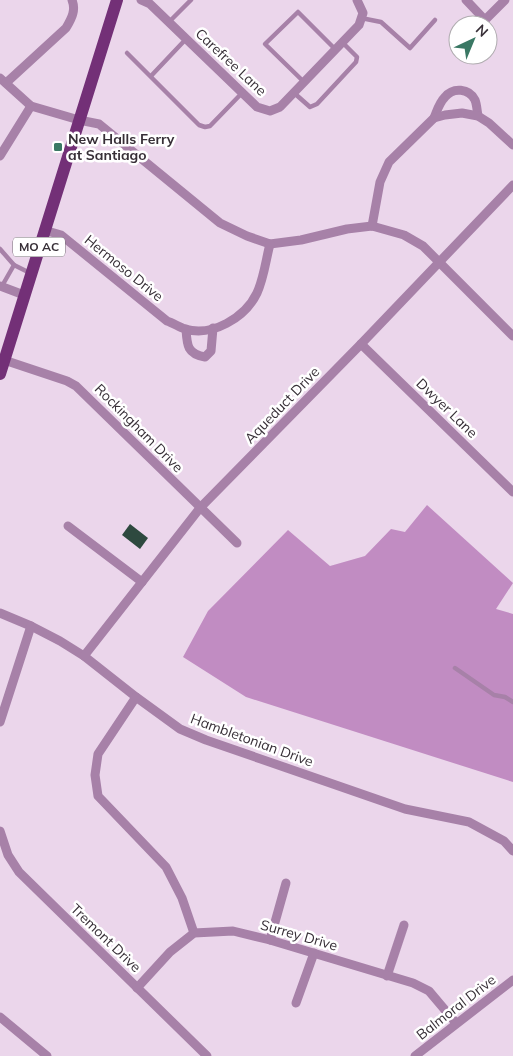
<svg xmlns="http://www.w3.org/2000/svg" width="513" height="1056" font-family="Mulish,sans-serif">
<rect width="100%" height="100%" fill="#ebd6eb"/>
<!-- forest -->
<polygon fill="#c18cc2" points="427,505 513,583 496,609 513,614 513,782 246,697 183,657 208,611 288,530 330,566 365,556 391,529 405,532"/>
<!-- building -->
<polygon fill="#2e493f" points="130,524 148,538 140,549 122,535"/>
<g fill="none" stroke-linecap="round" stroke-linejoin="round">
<!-- service -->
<g stroke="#a781a8" stroke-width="4.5">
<polyline points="361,18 381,22 410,48 435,20"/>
<polyline points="169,22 191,0"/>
<polyline points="127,53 199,125 205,127 210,126 242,93"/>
<polyline points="151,76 186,39"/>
<polyline points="304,82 265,44 298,12 335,49"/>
<polyline points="293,92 310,107 317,104 356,62 357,57 342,42"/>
<polyline points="0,249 14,265"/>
<polyline points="2,286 14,265 30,273"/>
<polyline points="455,668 494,695 505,697 513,702"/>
</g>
<!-- minor -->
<g stroke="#a781a8" stroke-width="9">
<polyline points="141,0 150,4 257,107 270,111 280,107 359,25 363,13 357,0"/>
<polyline points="466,0 485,20 505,0"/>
<polyline points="0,78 31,106 79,120 99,124 220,223 247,236 270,244 301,240 347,229 372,226 404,235 423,246 513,336"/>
<path d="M 6,83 L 66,28 C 72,18 76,10 72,0"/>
<path d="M 434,118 C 437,111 439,103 445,97 C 453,87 469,88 475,100 C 477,105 477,111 478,116"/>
<polyline points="0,156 31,106"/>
<polyline points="372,226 380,182 389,162 434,118 445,115 462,113 478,116 489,123 513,145"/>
<path d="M 44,230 L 61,235 L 167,321 C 173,323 179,327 185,329 C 212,337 245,318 257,293 C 264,278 266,259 270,244"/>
<polyline points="0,286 24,295"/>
<path d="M 186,329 C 187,345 187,354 205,357 L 211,351 L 213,328"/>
<polyline points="361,344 513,492"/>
<polyline points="4,360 67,381 76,386 237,543"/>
<polyline points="68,526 142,582"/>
<polyline points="0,613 31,626 60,641 84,656 136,697 180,729 206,740 405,809 469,822 504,841 513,851"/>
<polyline points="84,656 200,508 361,344 513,185"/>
<polyline points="136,697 98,754 95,775 98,796 166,867 182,898 194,933"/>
<polyline points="0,722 31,626"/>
<polyline points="0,831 8,855 19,872 207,1056"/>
<polyline points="270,940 286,883"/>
<polyline points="387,976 404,925"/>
<polyline points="137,988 170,952 194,933 233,931 270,940 413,983 429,991 456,1023"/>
<polyline points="296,1003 314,953"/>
<polyline points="0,1017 47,1056"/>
<polyline points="415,1056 513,980"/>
</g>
<!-- primary -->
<polyline stroke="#733077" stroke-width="12" points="0,374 117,0"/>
</g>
<!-- markers -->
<rect fill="#3a7864" stroke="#fff" stroke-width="2" x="53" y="142" width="10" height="10" rx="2.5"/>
<g text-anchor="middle" stroke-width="5" stroke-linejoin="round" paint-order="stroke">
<!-- shield labels -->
<rect fill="#fff" stroke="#736d73" stroke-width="1" x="13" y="237.5" width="52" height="19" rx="4"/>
<g font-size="12" font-weight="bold" fill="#372f37">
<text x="39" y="251">MO AC</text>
</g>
<!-- street labels -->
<g font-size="14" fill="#372f37" stroke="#fff">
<text transform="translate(231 62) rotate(43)" y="5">Carefree Lane</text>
<text transform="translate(124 268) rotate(39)" y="5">Hermoso Drive</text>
<text transform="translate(282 405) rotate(-46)" y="5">Aqueduct Drive</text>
<text transform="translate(447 408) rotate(44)" y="5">Dwyer Lane</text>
<text transform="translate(139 428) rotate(45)" y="5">Rockingham Drive</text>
<text transform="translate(252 740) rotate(20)" y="5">Hambletonian Drive</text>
<text transform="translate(299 935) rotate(16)" y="5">Surrey Drive</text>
<text transform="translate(106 938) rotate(44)" y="5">Tremont Drive</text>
<text transform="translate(456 1007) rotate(-38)" y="5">Balmoral Drive</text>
</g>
<!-- poi labels -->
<g font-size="14" font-weight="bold" fill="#372f37" stroke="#fff" text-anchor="start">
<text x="68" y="144">New Halls Ferry<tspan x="68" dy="16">at Santiago</tspan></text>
</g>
</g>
<!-- north arrow -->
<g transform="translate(473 40) rotate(44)"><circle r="24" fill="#ffffff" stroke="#afacaf"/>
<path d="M0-4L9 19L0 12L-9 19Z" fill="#3a7864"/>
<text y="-8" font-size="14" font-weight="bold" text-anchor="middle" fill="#372f37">N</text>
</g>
</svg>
